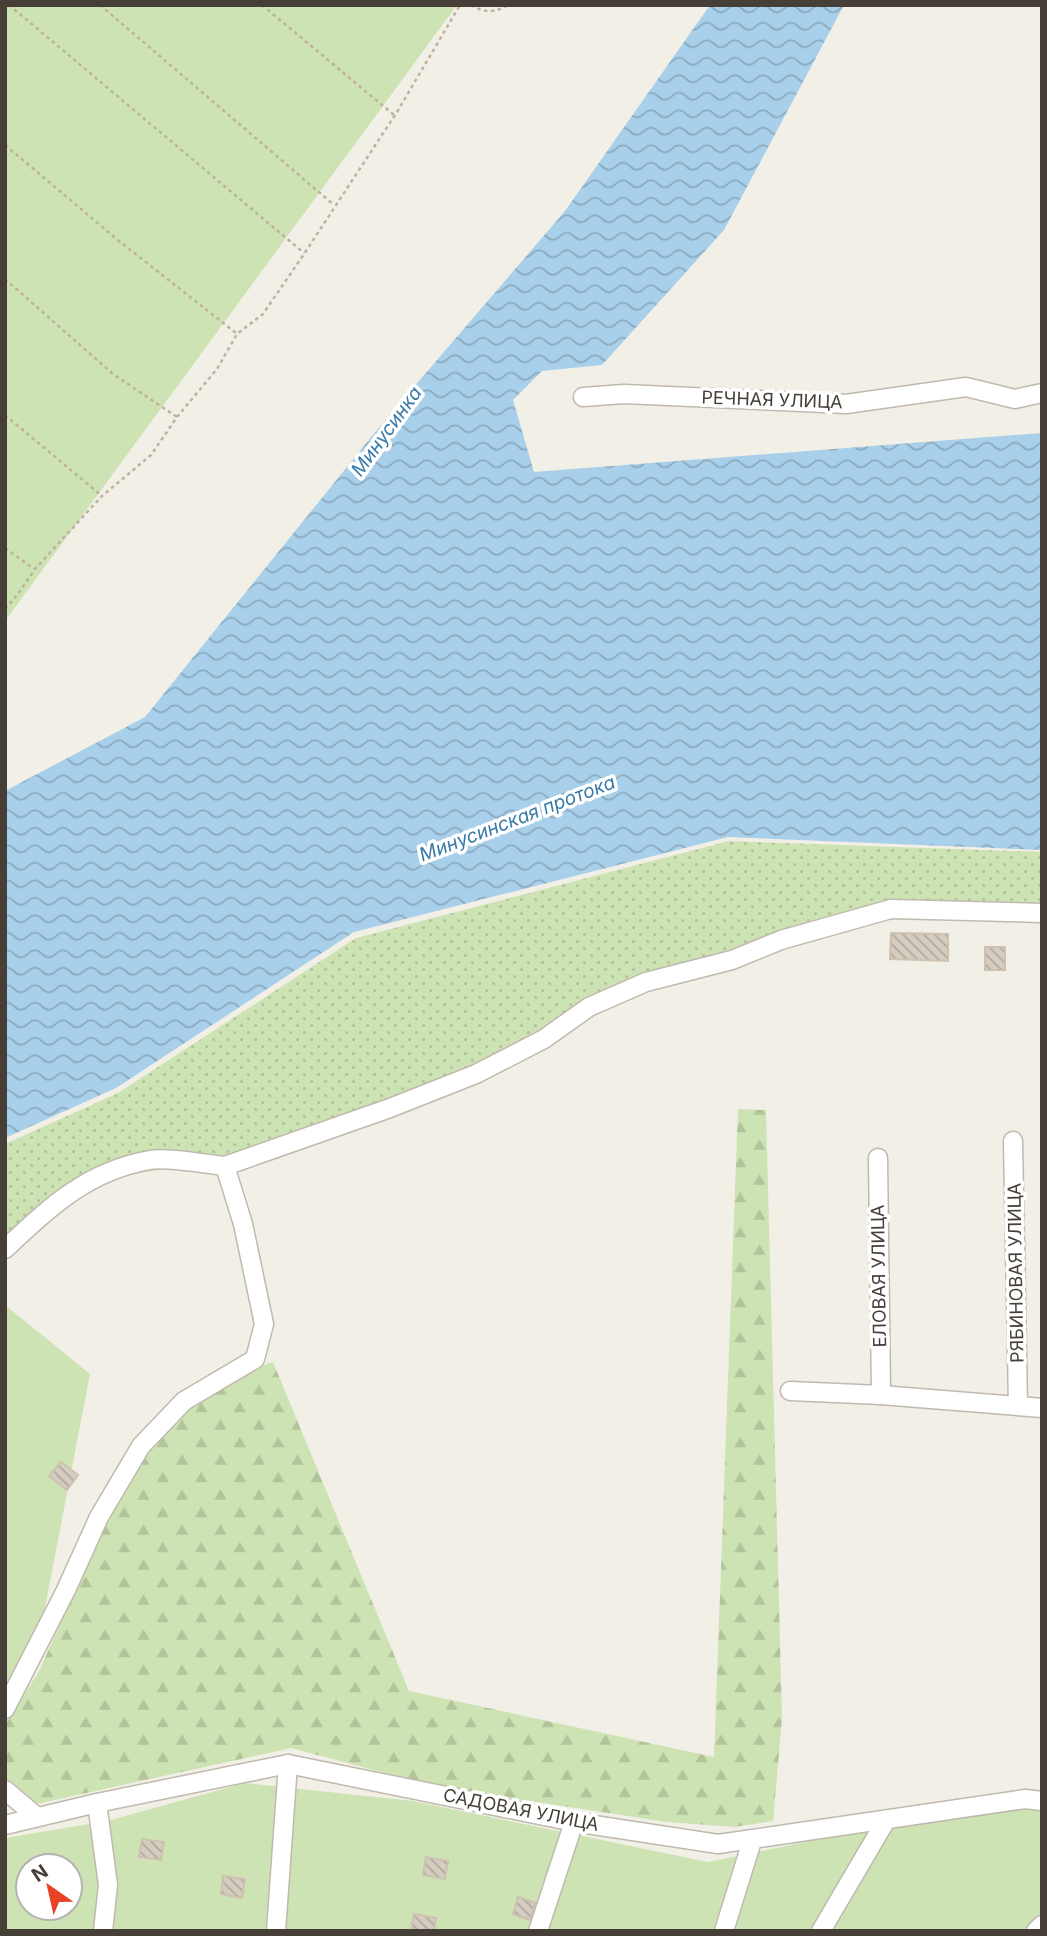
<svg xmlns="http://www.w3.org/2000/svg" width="1047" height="1936" font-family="Inter,sans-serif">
<defs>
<pattern id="forest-firs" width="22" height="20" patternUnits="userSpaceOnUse" patternTransform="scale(1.75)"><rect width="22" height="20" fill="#cee3b3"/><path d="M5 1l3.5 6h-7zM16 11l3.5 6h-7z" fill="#b2c49b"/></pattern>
<pattern id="park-dots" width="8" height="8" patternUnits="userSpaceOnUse" patternTransform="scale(1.75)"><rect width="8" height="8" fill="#cee3b3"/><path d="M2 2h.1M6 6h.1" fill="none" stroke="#b2c49b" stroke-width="1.8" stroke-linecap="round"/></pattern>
<pattern id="water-waves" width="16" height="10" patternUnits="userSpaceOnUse" patternTransform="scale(1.75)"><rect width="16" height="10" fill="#a8d0eb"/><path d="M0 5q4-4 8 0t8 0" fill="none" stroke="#8baabf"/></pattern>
<pattern id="building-back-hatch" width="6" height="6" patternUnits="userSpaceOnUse" patternTransform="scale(1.75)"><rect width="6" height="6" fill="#d6cdc1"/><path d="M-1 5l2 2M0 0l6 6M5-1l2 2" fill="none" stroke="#afa89e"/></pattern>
</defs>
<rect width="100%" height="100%" fill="#f2efe7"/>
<!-- green -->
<g fill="#cee3b3" fill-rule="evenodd">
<polygon points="5,5 457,5 5,621"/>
<polygon points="5,1305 90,1374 43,1618 5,1698"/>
<path d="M 245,1783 L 413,1801 L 708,1862 L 810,1841 L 1025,1807 L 1042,1810 L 1042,1931 L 5,1931 L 5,1838 L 107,1821 ZM 28,1866 L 70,1866 L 70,1908 L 28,1908 Z"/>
</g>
<!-- forest -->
<polygon fill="url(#forest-firs)" points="738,1109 766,1110 782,1719 773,1821 734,1827 667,1822 438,1787 291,1748 32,1805 5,1778 5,1725 39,1671 126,1478 215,1381 273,1362 409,1691 714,1757"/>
<!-- park -->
<polygon fill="url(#park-dots)" points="729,841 1042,852 1042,904 891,903 799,927 609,988 510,1050 366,1113 226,1159 96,1180 5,1250 5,1144 118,1093 356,938"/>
<!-- water -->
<polygon fill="url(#water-waves)" points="710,5 844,5 724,230 602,365 542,371 513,400 534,472 1042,433 1042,850 728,837 354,932 116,1088 5,1138 5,791 145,717 376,431 565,211"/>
<!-- building -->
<g fill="url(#building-back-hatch)" stroke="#cdc2b1" stroke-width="2">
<polygon points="891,933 948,934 948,961 890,959"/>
<rect x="985" y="947" width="20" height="23"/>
<polygon points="61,1462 78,1475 67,1490 49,1476"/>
<polygon points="142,1839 164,1842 161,1860 139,1857"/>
<polygon points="426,1857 448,1861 445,1879 423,1875"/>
<polygon points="223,1876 245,1879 242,1898 221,1894"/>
<polygon points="518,1897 535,1903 530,1920 513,1914"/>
<polygon points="414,1914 436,1918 434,1931 411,1931"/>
</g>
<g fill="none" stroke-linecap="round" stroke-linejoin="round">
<defs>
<g id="minor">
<polyline points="583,397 624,394 846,404 966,387 1015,399 1042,393"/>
<polyline points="1013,1141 1018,1406"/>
<polyline points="878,1158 881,1395"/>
<polyline points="225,1166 390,1108 476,1074 544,1039 589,1007 646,982 732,960 781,940 891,909 1042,913"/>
<path d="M 5,1249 C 50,1207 87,1171 150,1160 C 167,1157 205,1164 225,1166 L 243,1224 L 264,1324 L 255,1359 L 184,1401 L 141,1446 L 99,1517 L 66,1590 L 5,1709"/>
<polyline points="790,1391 881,1395 1042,1408"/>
<polyline points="5,1790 37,1817"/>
<polyline points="97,1803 108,1885 103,1931"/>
<polyline points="5,1825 97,1803 288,1764 574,1822 718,1844 1025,1799 1042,1801"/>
<polyline points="276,1931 288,1764"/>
<polyline points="538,1931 574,1822"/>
<polyline points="724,1931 752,1841"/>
<polyline points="821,1931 885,1822"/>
<polyline points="1036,1931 1042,1925"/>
</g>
</defs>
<!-- minor casing -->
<use href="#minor" stroke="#c0b9ae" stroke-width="21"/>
<!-- path -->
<g stroke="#beb29d" stroke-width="2.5" stroke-dasharray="3.5 3.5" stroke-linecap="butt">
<polyline points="9,5 304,253"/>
<polyline points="100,5 334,205"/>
<polyline points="262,5 394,115"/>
<path d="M 471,5 C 484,13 495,13 508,5"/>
<polyline points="5,145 119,241 236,333"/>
<polyline points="5,279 113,374 177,417"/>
<polyline points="5,415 102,496"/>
<polyline points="5,548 34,569"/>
<polyline points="5,609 18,594 35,569 102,496 151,455 177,417 217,369 237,334 263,314 304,254 397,112 460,5"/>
</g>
<!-- minor -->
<use href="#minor" stroke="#fff" stroke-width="18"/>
</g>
<g text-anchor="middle" stroke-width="7" stroke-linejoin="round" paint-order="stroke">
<!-- street labels -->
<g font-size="18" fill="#453f37" stroke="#fff">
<text transform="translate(772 400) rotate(2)" y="6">РЕЧНАЯ УЛИЦА</text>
<text transform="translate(1016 1273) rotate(-91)" y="6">РЯБИНОВАЯ УЛИЦА</text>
<text transform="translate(879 1276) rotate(-91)" y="6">ЕЛОВАЯ УЛИЦА</text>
<text transform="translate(521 1810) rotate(11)" y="6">САДОВАЯ УЛИЦА</text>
</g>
<!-- water labels -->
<g font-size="19" font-style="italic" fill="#387aa8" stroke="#fff">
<text transform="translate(386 431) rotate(-54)" y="7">Минусинка</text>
<text transform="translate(517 818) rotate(-21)" y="7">Минусинская протока</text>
</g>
</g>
<!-- border -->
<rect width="1047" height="1936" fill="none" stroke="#453f37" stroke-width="14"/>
<!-- north arrow -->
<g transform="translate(49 1887) rotate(326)"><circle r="33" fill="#ffffff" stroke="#b5b2af" stroke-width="2"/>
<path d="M0-5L12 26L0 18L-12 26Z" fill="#e94227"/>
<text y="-10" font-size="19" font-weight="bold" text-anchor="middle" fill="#453f37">N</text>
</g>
</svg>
